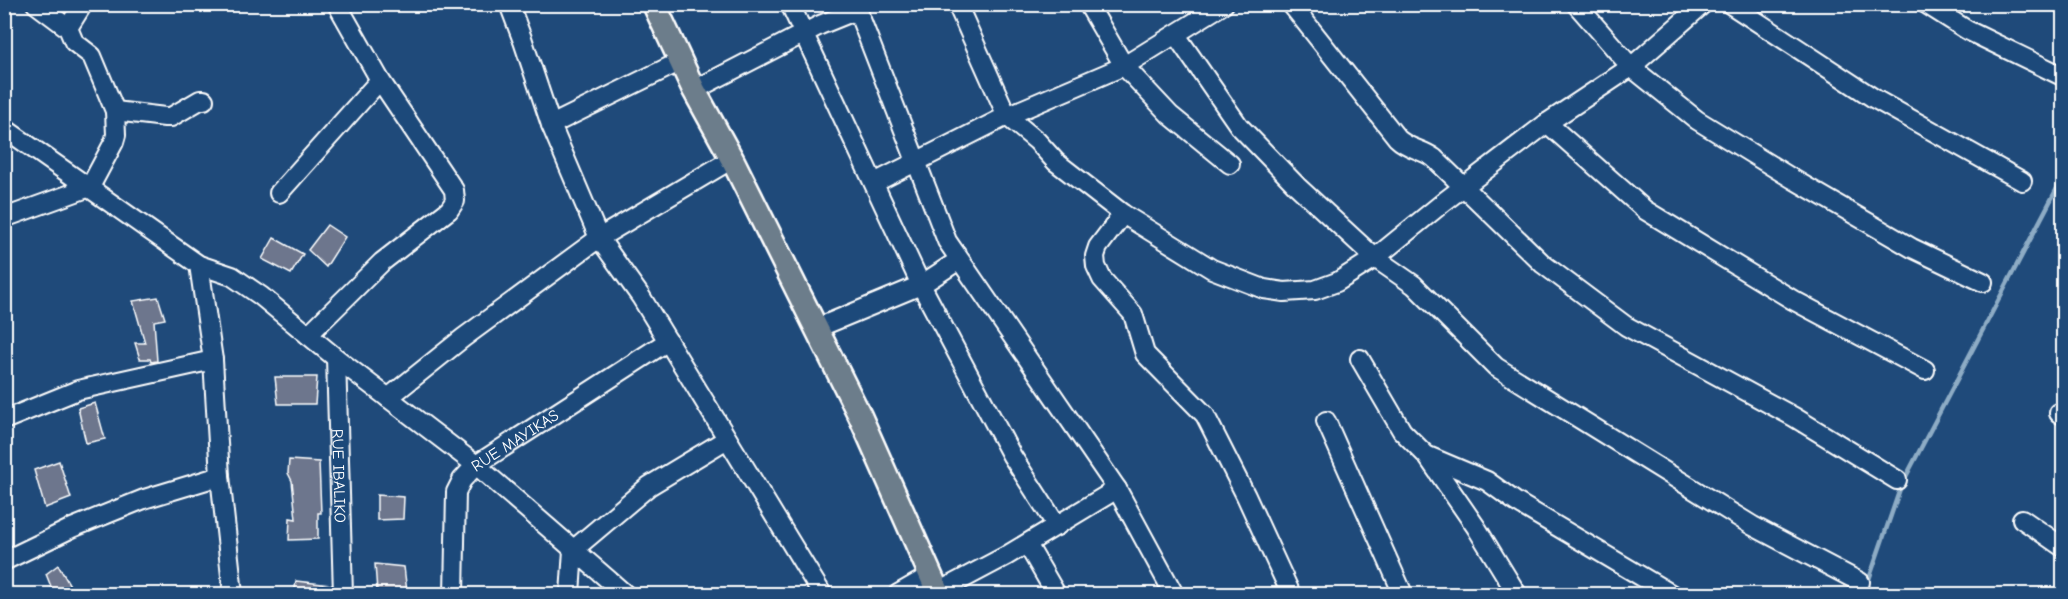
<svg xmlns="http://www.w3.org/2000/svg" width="2068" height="599" font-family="'Comic Neue',sans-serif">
<rect width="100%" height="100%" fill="#1f4a7a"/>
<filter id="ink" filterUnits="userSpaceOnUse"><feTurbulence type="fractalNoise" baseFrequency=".0167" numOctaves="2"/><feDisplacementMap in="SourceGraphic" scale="12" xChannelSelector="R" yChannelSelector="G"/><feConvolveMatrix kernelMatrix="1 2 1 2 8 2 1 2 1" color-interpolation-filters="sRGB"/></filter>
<g filter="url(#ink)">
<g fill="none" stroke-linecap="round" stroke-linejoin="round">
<!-- stream -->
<polyline stroke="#8eacc5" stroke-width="4.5" points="1866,594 1866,588 1901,486 2064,175"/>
</g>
<!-- building -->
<g fill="#6d768d" stroke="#fff" stroke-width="1.5">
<polygon points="327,225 345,237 326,267 308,250"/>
<polygon points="274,238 303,254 291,274 262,259"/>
<polygon points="158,297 165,319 154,321 157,361 151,362 150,359 140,359 135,343 145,343 133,301"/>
<polygon points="275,377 317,377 315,404 278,404"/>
<polygon points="95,403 105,439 86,443 78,408"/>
<polygon points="289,460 319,462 321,513 318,513 318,539 289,540 290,518 296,519 292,481 288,473"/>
<polygon points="59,461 71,498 45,508 34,470"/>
<polygon points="377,495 404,497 403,519 377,520"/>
<polygon points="375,564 404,567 407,592 377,591"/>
<polygon points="58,565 75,594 54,594 46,574"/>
<polygon points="296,581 331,585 332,594 294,594"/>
</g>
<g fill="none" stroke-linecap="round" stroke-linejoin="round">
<defs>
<g id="minor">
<polyline points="509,4 523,41 551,125 599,238 641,297 822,594"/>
<polyline points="790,4 921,285 1012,456 1057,526"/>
<polyline points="855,4 947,241 1117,489 1174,594"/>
<polyline points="957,4 1007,116 1037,141 1056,162 1123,214 1212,269 1264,289 1284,292 1315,290 1337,282 1375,258 1445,201 1547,123 1631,67 1703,4"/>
<polyline points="1088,4 1124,66 1170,115 1230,164"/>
<path d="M 1291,4 L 1397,138 C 1408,149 1422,149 1434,158 L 1543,264 L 1626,326 L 1794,417 L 1897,480"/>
<polyline points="1576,4 1631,67 1697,120 1793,179 1912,248 1983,282"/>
<polyline points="1730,4 1875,99 2022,181"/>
<polyline points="1926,4 1967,30 2064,77"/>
<polyline points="68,28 83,4"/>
<polyline points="1176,35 1239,126 1297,186 1375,258 1414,285 1496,367 1753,526 1860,582"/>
<polyline points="694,90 820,25 857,10"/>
<polyline points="115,111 165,117 171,117 200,100 204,100"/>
<polyline points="1547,123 1645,210 1793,300 1925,370"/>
<polyline points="551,125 681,61"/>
<polyline points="4,128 199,265 232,276 261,296 336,358 476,465 625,594"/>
<polyline points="874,183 1007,116 1124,66 1224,4"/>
<polyline points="279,193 380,80"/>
<polyline points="1123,214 1098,247 1095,256 1096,266 1102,279 1133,314 1145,354 1205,415 1246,496 1291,594"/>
<polyline points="4,218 90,187 114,142 116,135 115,111 92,56 74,42 68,28 36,4"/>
<polyline points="199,265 213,360 220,476 233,594"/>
<polyline points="817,328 921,285 959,260"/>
<polyline points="308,335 382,262 449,210 455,201 454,190 380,80 337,4"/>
<path id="s1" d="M 336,358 L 343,594"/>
<polyline points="1360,359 1402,431 1427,456 1476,527 1517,594"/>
<polyline points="388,398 463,338 599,238 732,159"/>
<polyline points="2059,413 2064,416"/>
<polyline points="4,420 78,390 213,360"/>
<polyline points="1326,421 1403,594"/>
<polyline points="1428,456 1487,481 1516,502 1671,594"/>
<polyline points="2022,519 2064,548"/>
<polyline points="1027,544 1056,594"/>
<polyline points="4,561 72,528 144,499 220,476"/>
<polyline points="938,592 1006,556 1117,489"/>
<path id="s2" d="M 454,594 L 456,492 L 462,480 L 476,465 L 668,341"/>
<polyline points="570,594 573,550 649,486 727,439"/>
<polyline points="898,594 931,575"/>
</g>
<polyline id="major" points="654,4 694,90 732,159 860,416 939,594"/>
</defs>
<!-- minor casing -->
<use href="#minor" stroke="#fff" stroke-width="22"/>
<!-- major casing -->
<use href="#major" stroke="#fff" stroke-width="27"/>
<!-- minor -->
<use href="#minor" stroke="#1f4a7a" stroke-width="18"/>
<!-- major -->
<use href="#major" stroke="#6c7d8b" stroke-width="22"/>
</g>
</g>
<g text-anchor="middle" stroke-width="4.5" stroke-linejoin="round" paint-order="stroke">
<!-- street labels -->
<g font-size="16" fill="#fff" stroke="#1f4a7a">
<text dy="6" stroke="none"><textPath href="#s2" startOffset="182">RUE MAYIKAS</textPath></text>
<text dy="6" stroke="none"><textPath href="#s1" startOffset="118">RUE IBALIKO</textPath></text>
</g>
</g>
<!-- margin -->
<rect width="2068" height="599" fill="none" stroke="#1f4a7a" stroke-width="24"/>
<rect x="12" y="12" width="2044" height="575" fill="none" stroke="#fff" stroke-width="2" filter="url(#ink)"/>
</svg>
